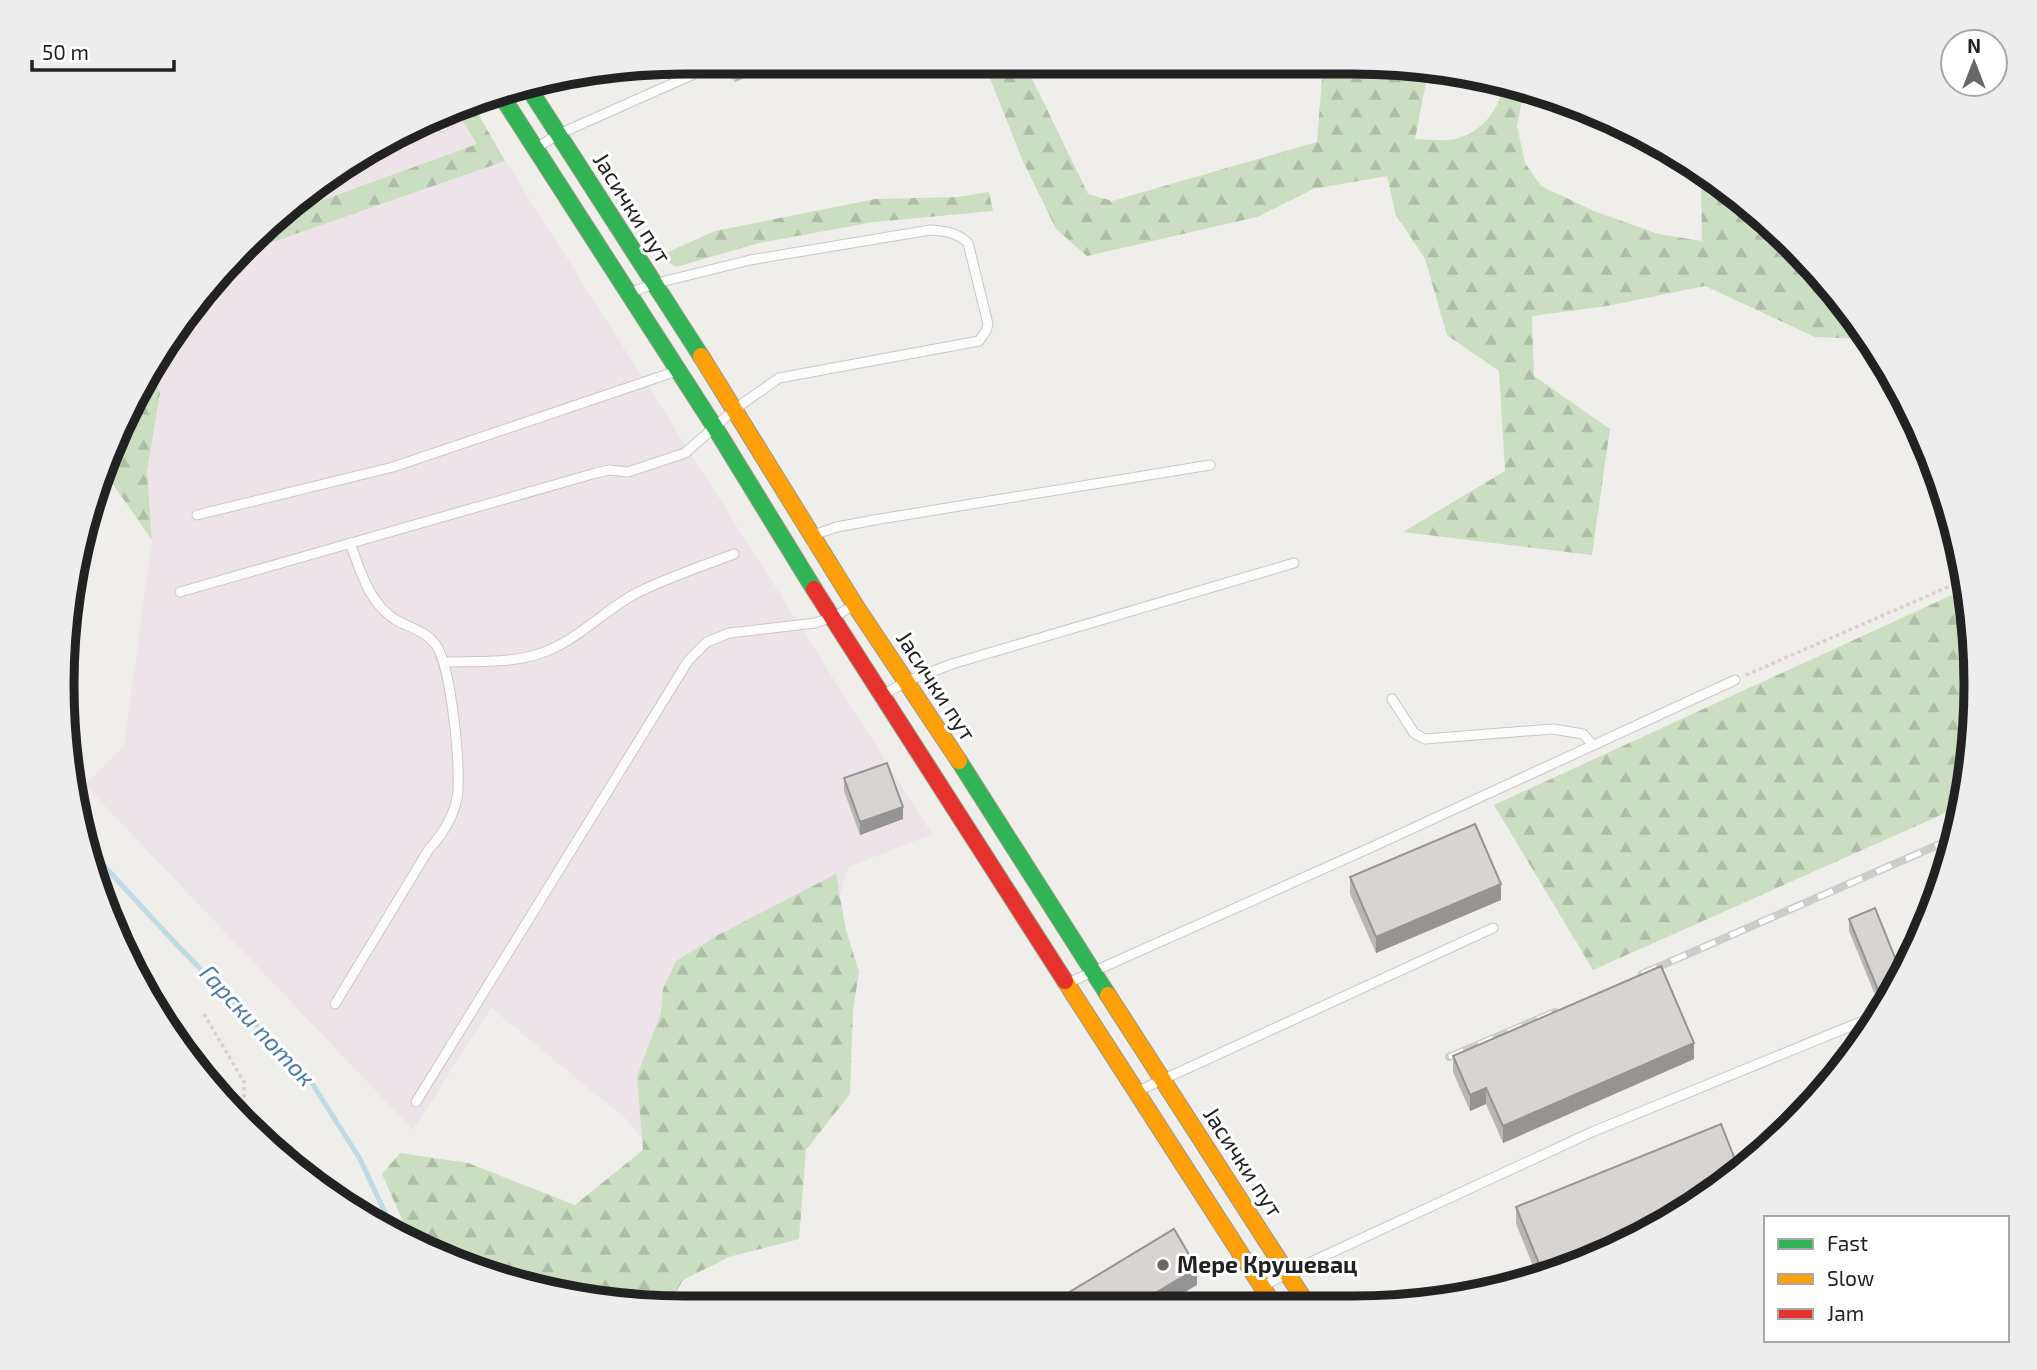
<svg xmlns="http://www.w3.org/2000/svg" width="2037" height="1370" font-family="'Exo 2',sans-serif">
<defs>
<pattern id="forest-firs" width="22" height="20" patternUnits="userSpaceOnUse" patternTransform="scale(1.75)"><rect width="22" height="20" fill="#cbdec1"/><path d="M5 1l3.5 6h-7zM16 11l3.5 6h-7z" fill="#aebea6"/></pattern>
</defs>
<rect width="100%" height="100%" fill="#f0eeeb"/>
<!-- industrial -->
<polygon fill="#ede4e9" points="468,102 932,834 849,867 805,1001 689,1204 626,1119 491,1008 413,1130 85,785 124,746 152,540 147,472 160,393 151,373 190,305 338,167"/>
<!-- forest -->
<g fill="url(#forest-firs)">
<polygon points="742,62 784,62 735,82 722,70"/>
<path d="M 984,63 L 1025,64 L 1088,194 L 1112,201 L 1317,142 L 1323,66 L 1429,67 L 1415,139 C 1427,139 1443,142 1455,139 C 1481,133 1497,112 1503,88 L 1523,94 L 1517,126 L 1525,163 L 1541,186 L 1594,211 L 1658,234 L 1702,241 L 1701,175 L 1764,216 L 1847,306 L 1868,339 L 1815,337 L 1705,286 L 1607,306 L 1532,316 L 1534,376 L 1610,429 L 1592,555 L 1403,532 L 1505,471 L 1499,371 L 1447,335 L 1425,259 L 1396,215 L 1387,176 L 1313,189 L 1257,217 L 1087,256 L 1056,229 L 1022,159 Z"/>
<polygon points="471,101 505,161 250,250 283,218 304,207 477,144 455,109"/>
<polygon points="989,192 993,211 874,222 759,243 676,267 659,256 715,231 875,199 957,197"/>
<polygon points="151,373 160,393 147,472 152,540 103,470 109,447"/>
<polygon points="1965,589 1974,645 1970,767 1961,806 1593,970 1494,805"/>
<polygon points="836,874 846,930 859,972 853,1011 850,1094 806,1150 799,1239 729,1257 683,1280 669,1304 603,1303 469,1263 461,1253 452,1258 411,1245 409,1235 382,1174 400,1153 468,1163 575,1205 643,1150 637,1076 661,1013 663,989 676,961 718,935"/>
</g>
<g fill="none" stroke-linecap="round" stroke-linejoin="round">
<!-- stream -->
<polyline stroke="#bfdbe3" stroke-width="5" points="82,842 178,946 310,1080 360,1159 396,1236"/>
<defs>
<g id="lane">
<polyline points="437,118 443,127"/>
<polyline points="536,148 559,134 721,62"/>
<polyline points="197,515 393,467 677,371"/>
<polyline points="816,534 837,527 874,520 1210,465"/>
<path d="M 180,592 L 596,473 L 609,470 L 628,472 L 685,453 L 735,409 L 779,378 L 979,341 L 986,331 L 988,324 L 968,243 C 956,232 945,231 930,230 L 750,260 L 653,284 L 630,293"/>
<path d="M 445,662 C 479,661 515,664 547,651 C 579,638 603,612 633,595 C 665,578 700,567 734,554"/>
<polyline points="883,695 907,681 952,664 1294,563"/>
<polyline points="1392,699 1414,733 1425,739 1553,729 1583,734 1593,745"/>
<polyline points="1070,982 1372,847 1735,680"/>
<path d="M 335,1004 L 429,849 C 443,834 453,818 457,798 C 462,772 451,666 436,645 C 426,631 410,628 396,620 C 368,602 361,572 350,543"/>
<polyline points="1138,1091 1493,928"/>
<polyline points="416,1102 688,661 707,642 729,633 815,623 834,617 854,605"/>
<polyline points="1264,1286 1287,1273 1592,1132 1880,1014"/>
</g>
<g id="fast">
<polyline points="528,87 701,356"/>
<polyline points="499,92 714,426 814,589"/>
<polyline points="959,761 1108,995"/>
</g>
<g id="slow">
<polyline points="701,356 855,605 959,761"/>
<polyline points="1065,981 1275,1307"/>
<polyline points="1108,995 1309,1307"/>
</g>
<polyline id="jam" points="814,589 1065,981"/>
</defs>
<!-- lane casing -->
<use href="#lane" stroke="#c9c8c7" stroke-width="11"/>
<!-- fast casing -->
<use href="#fast" stroke="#999a82" stroke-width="18"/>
<!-- slow casing -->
<use href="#slow" stroke="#999a82" stroke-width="18"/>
<!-- jam casing -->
<use href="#jam" stroke="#999a82" stroke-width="18"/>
<!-- path -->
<g stroke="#dccecd" stroke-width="3.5" stroke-dasharray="3.5 3.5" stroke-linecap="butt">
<polyline points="1746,675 1964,580"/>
<polyline points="204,1014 244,1082 244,1118"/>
</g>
<!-- lane -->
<use href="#lane" stroke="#fdfcfc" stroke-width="9"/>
<!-- fast -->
<use href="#fast" stroke="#30b455" stroke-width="16"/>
<!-- slow -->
<use href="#slow" stroke="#ff9f0a" stroke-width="16"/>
<!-- jam -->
<use href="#jam" stroke="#e5322d" stroke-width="16"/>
<defs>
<g id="rail">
<polyline points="1642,974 1954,838"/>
<polyline points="1449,1057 1555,1012"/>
</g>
</defs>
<!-- rail casing -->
<use href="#rail" stroke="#ccc" stroke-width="8"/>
<!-- rail -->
<use href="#rail" stroke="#fff" stroke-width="5" stroke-dasharray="16" stroke-linecap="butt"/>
</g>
<!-- wall -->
<g fill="#b9b6b5">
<polygon points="844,778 903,819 860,835 844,791"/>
<polygon points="1350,877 1501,900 1376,953 1350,894"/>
<polygon points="1849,919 1892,997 1886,1005 1880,1007 1849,931"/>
<polygon points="1453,1056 1694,1059 1503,1143 1486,1104 1470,1111 1453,1072"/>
<polygon points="1516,1207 1628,1245 1538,1278 1516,1224"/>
</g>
<!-- shaded-wall -->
<g fill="#969493">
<polygon points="903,807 903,819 860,835 860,822"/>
<polygon points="1501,884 1501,900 1376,953 1376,937"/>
<polygon points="1895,990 1886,1005 1880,1007 1880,995"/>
<polygon points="1694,1043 1694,1059 1503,1143 1503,1126"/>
<polygon points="1486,1088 1486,1104 1470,1111 1470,1095"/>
<polygon points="1197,1268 1197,1285 1161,1306 1134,1306"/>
</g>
<!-- building -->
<g fill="#d7d4d2" stroke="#969493" stroke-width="2">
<polygon points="887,763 903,807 860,822 844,778"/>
<polygon points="1475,824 1501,884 1376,937 1350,877"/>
<polygon points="1875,908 1902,975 1895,990 1880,995 1849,919"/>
<polygon points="1661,966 1694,1043 1503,1126 1486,1088 1470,1095 1453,1056"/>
<polygon points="1721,1124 1740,1172 1731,1180 1628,1245 1544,1276 1516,1207"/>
<polygon points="1174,1229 1197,1268 1134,1306 1055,1306 1053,1302"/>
</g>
<!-- markers -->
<circle fill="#6a6968" stroke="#fff" stroke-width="2.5" cx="1163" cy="1265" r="7"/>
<g text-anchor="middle" stroke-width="6" stroke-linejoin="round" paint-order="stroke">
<!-- street labels -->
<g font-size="23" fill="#222" stroke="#fff">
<text transform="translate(632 208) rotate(58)" y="8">Јасички пут</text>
<text transform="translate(936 686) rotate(57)" y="8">Јасички пут</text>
<text transform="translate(1243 1162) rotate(57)" y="8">Јасички пут</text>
</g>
<!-- poi labels -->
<g font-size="23" font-weight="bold" fill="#222" stroke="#fff" text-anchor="start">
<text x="1177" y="1273">Мере Крушевац</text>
</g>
<!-- water labels -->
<g font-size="24" font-style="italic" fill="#4a7aab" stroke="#fff">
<text transform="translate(257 1026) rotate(47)" y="8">Гарски поток</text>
</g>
</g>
<!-- crop -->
<path d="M0 0H2037V1370H0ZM685 74H1353A611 611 0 0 1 1964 685V685A611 611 0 0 1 1353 1296H685A611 611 0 0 1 74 685V685A611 611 0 0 1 685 74Z" fill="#ededed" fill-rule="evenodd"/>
<path fill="none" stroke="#222" stroke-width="9" d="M685 74H1353A611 611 0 0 1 1964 685V685A611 611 0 0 1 1353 1296H685A611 611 0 0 1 74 685V685A611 611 0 0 1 685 74Z"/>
<!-- legend -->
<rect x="1764" y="1216" width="245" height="126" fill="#ffffff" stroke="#a7a7a7" stroke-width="2"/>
<rect x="1778" y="1239" width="35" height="10" fill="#30b455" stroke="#a7a7a7" stroke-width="2"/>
<text x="1827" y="1251" font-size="21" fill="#222222">Fast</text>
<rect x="1778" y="1274" width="35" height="10" fill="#ff9f0a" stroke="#a7a7a7" stroke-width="2"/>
<text x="1827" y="1286" font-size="21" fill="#222222">Slow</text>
<rect x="1778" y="1309" width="35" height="10" fill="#e5322d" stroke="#a7a7a7" stroke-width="2"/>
<text x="1827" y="1321" font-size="21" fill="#222222">Jam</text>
<!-- north arrow -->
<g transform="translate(1974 63)"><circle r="33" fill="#ffffff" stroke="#a7a7a7" stroke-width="2"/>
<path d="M0-5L12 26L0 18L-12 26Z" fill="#6a6968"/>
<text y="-10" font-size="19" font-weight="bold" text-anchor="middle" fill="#222222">N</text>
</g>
<!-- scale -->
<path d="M32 60v10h142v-10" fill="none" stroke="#222222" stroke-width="3.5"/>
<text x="42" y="60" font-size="21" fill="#222222" stroke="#ffffff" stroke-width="5" paint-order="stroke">50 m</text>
</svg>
